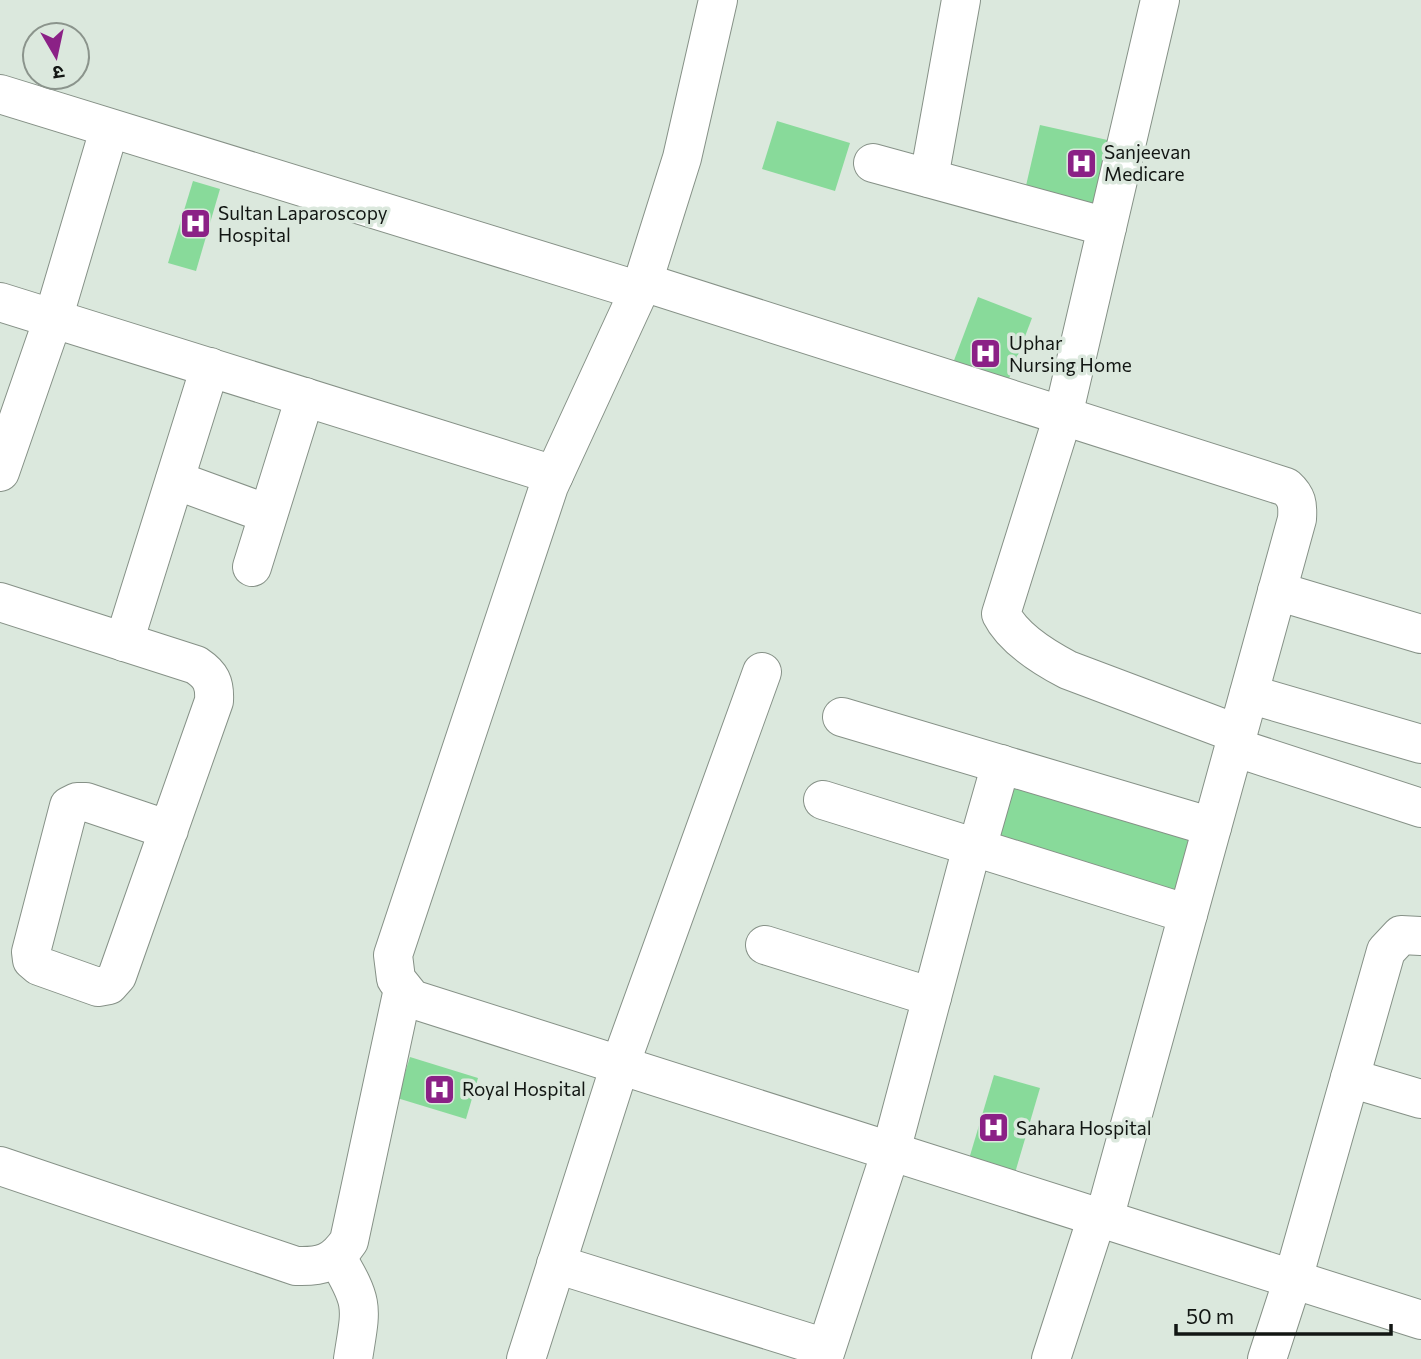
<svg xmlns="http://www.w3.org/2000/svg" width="1421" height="1359" font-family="Commissioner,'Noto Sans Devanagari',sans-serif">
<rect width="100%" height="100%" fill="#dbe8dd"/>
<!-- building -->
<g fill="#88da9a">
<polygon points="777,121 850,143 835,191 762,169"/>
<polygon points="1040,125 1121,143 1103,221 1022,203"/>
<polygon points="193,181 220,189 196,271 168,263"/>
<polygon points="978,297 1032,318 1007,384 953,363"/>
<polygon points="1009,772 1196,829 1174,902 986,845"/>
<polygon points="410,1057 478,1078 466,1119 397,1098"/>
<polygon points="994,1075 1040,1088 1015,1173 969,1159"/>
</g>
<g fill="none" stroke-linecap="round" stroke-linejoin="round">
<defs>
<g id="minor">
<polyline points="718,0 682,158 643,282 549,486 393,955 396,979 412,999 1421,1320"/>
<path d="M 1160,0 L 1063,416 L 1001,614 C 1013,638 1045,658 1068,670 L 1238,734"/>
<polyline points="0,94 640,291"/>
<polyline points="873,163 1107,227"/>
<polyline points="929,178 961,0"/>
<path d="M 643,282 L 1286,487 C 1297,497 1298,504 1297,519 L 1104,1219"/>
<polyline points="0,302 554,475"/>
<polyline points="0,472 53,319 109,130"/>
<polyline points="175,480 268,514"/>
<polyline points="252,567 305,397"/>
<polyline points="1277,591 1421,634"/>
<path d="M 0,602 L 196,665 C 211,675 215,683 214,701 L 117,976 L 109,985 L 98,987 L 39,966 L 32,960 L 31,952 L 69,806 L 77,802 L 86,802 L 169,830"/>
<polyline points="124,642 210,367"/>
<polyline points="1249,694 1421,744"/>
<polyline points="842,717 1212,827"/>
<polyline points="1234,747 1421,808"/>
<polyline points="823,800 1188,914"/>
<polyline points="977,848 1001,764"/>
<polyline points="765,945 932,997"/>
<polyline points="1350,1078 1421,1099"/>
<path d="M 0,1166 L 296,1266 C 322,1267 334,1263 349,1241 L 403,989"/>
<path d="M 337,1258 C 365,1305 361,1307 353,1359"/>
<polyline points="556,1264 826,1348"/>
<polyline points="526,1359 620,1065 762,672"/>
<polyline points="823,1359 891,1151 972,847"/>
<polyline points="1051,1359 1097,1217"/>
<polyline points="1267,1359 1293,1279 1386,951 1401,935 1421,936"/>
</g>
</defs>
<!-- minor casing -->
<use href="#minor" stroke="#869187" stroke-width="40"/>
<!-- minor -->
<use href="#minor" stroke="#fff" stroke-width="38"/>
</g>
<!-- icons -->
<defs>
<symbol id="hospital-square" viewBox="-11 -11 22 22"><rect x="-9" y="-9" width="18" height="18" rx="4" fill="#8b2186" stroke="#dbe8dd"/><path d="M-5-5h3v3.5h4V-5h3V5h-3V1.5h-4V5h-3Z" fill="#fff"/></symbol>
</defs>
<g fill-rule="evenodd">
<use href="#hospital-square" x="1064" y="146" width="35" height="35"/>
<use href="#hospital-square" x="178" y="206" width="35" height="35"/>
<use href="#hospital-square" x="968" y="336" width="35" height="35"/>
<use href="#hospital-square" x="422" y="1072" width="35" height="35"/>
<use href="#hospital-square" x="976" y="1110" width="35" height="35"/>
</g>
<g text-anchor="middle" stroke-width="7" stroke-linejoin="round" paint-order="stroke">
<!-- poi labels -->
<g font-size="19" fill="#121613" stroke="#dbe8dd" text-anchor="start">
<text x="1104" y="159">Sanjeevan<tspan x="1104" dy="22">Medicare</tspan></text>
<text x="218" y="220">Sultan Laparoscopy<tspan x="218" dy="22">Hospital</tspan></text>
<text x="1009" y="350">Uphar<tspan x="1009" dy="22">Nursing Home</tspan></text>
<text x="462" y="1096">Royal Hospital</text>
<text x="1016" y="1135">Sahara Hospital</text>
</g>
</g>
<!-- north arrow -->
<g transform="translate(56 56) rotate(171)"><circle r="33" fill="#dbe8dd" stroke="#8b948c" stroke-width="2"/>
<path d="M0-5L12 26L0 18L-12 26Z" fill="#8b2186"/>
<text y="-10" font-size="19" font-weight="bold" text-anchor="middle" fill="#121613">उ</text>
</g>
<!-- scale -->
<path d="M1176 1324v10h215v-10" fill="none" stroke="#121613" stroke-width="3.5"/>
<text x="1186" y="1324" font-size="21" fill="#121613" stroke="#dbe8dd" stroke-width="5" paint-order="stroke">50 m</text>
</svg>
